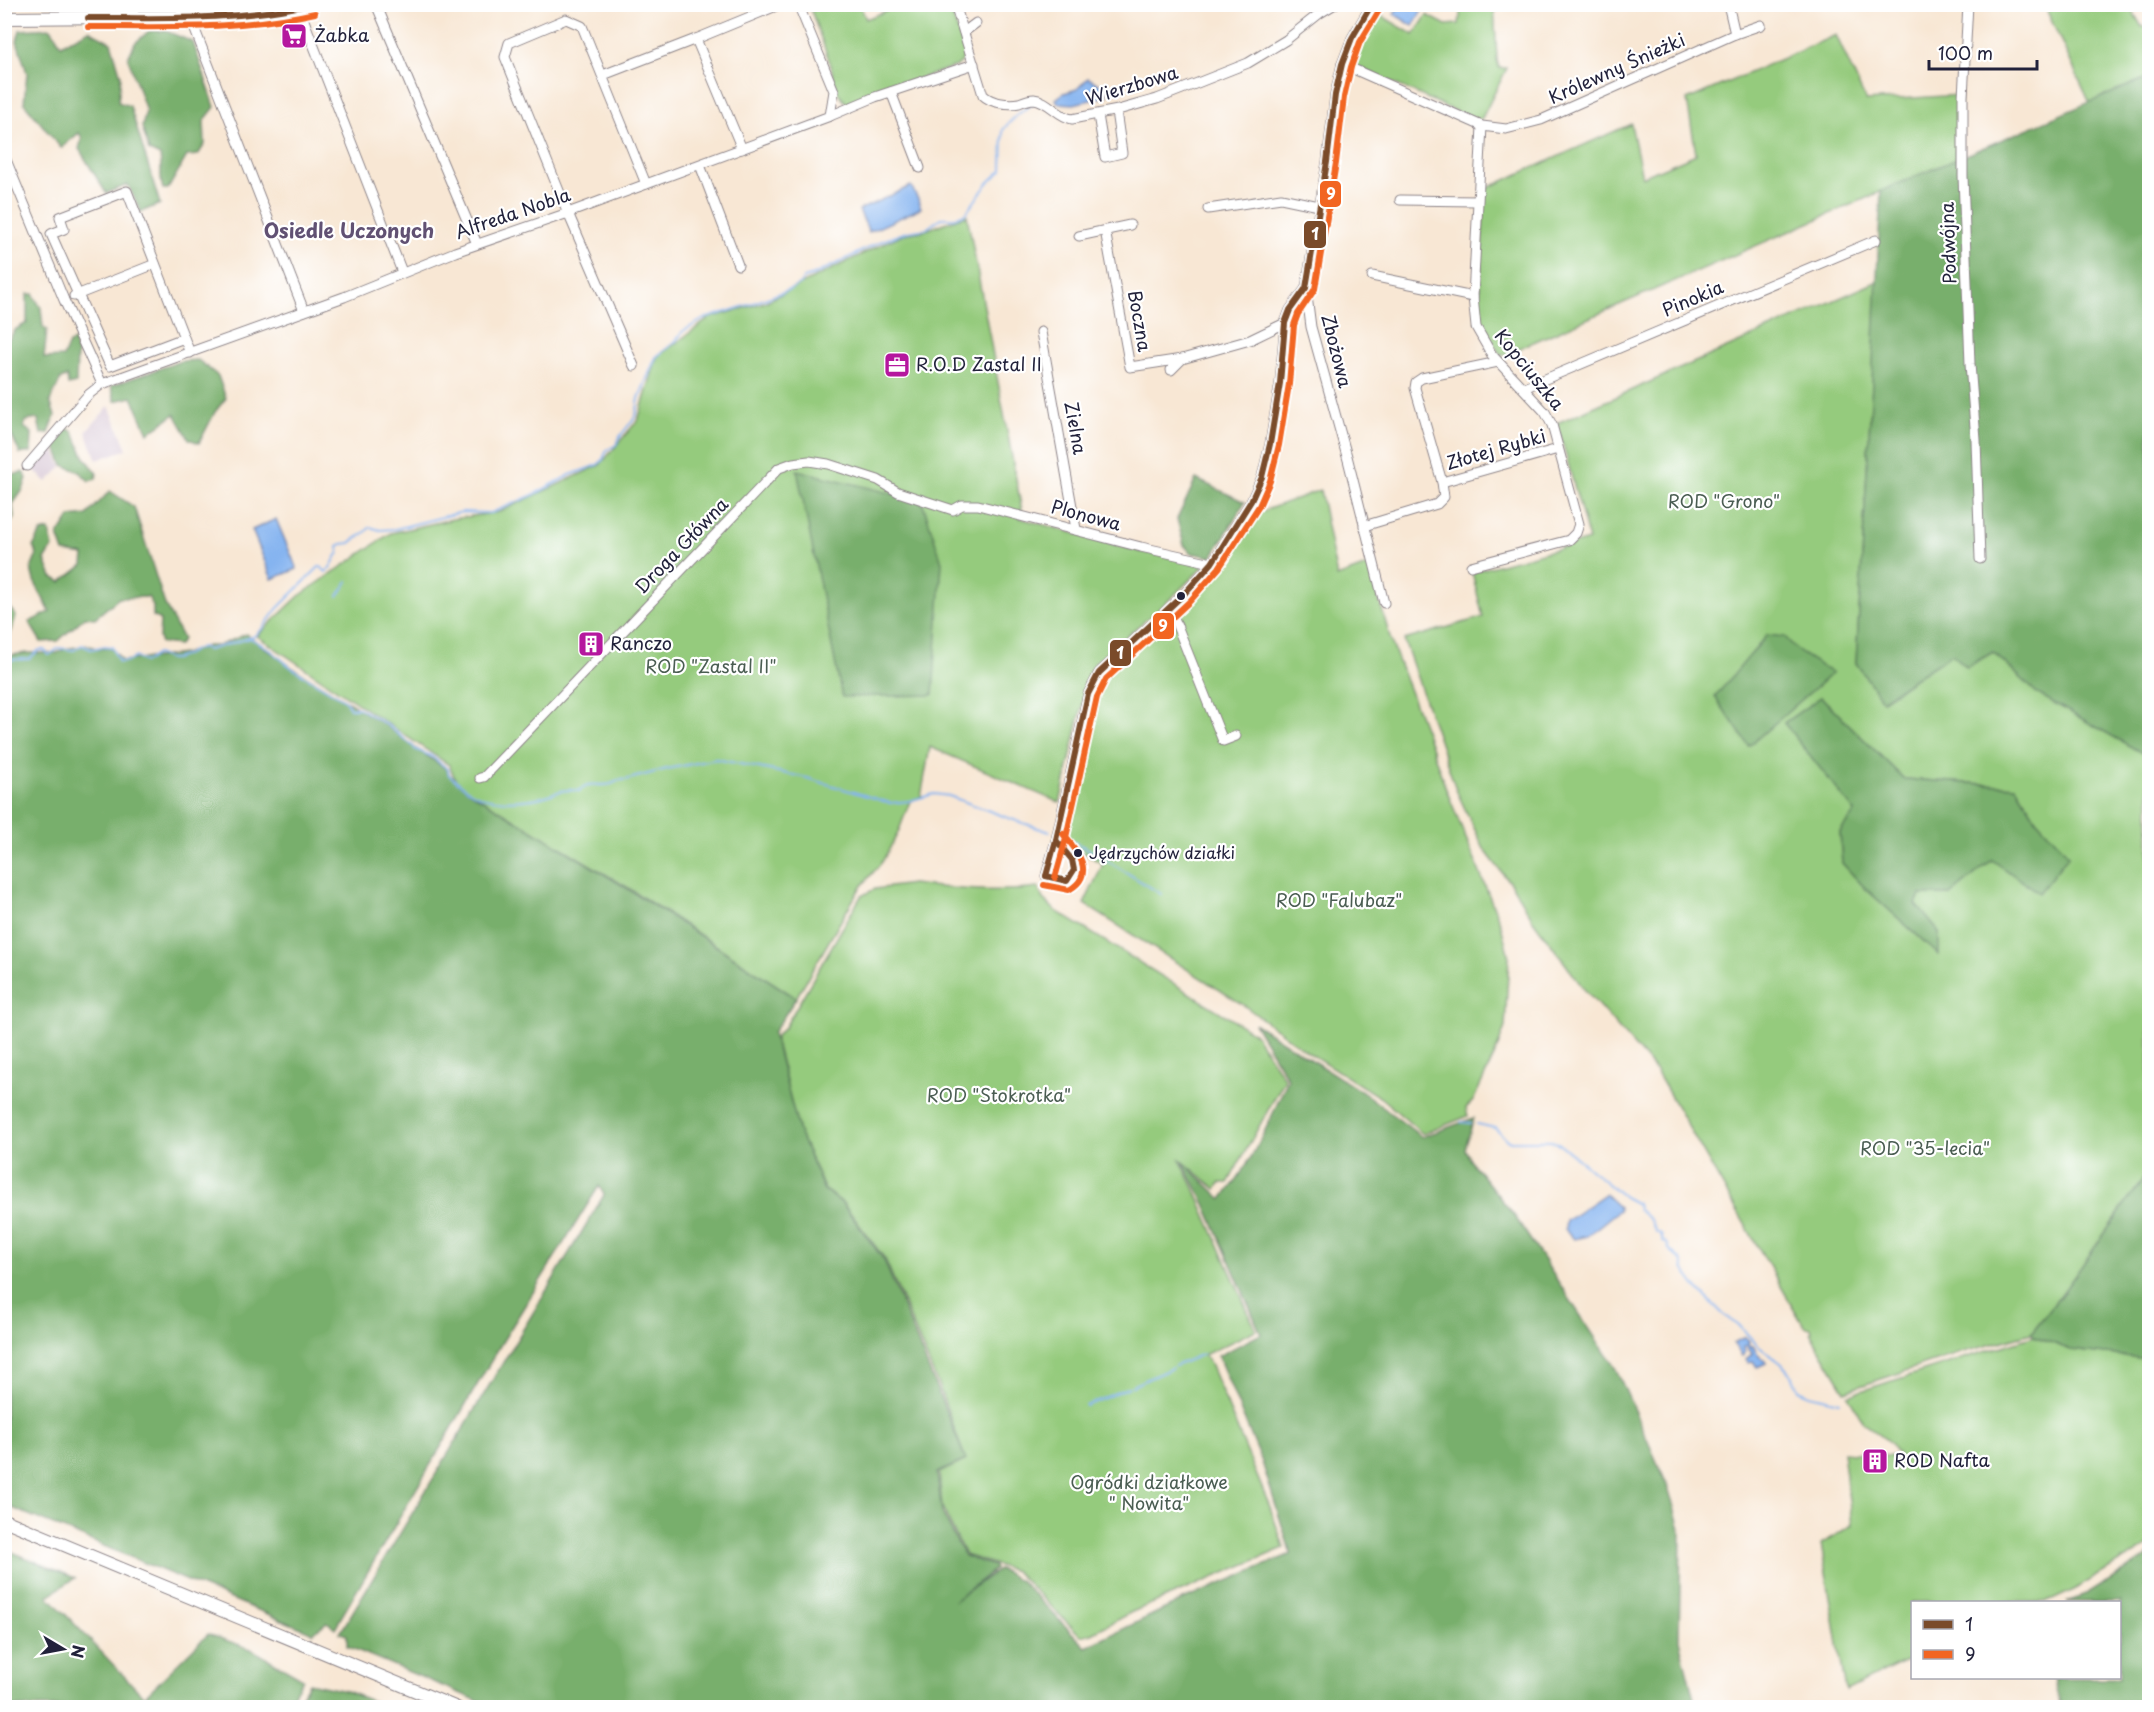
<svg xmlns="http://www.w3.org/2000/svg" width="2154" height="1712" font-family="'Playpen Sans',sans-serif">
<rect width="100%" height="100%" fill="#fff"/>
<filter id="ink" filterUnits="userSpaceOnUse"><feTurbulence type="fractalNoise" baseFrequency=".0167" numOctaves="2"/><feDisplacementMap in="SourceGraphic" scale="12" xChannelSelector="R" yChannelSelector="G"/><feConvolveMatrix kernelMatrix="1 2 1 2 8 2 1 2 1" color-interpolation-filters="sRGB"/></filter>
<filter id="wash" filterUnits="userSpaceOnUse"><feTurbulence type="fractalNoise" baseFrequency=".008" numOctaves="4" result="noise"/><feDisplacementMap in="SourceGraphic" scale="24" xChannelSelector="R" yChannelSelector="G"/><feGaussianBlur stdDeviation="1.35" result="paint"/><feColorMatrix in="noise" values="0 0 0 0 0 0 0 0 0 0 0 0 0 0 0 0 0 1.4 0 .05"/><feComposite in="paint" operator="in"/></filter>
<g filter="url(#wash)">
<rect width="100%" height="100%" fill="#f8e7d4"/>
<!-- industrial -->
<g fill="#d0bdce">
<polygon points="109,406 127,449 97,460 86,432"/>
<polygon points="53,448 62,467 47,482 33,469"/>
</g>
<!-- green -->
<g fill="#95cb7d" stroke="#5c765c" stroke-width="1.5" fill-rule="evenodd">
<polygon points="809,5 860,5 866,19 901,5 949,5 965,53 962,61 956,66 847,104 838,93 829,60"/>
<polygon points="1461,5 1494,5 1497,60 1499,68 1507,68 1482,118 1477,121 1351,64 1349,59 1354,48 1377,13 1414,35 1427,15 1446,25 1459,24"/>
<polygon points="2055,5 2129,5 2142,27 2149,24 2149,77 2090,103 2046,9"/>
<polygon points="1836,35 1866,101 1960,95 1959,158 1501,356 1478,317 1485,189 1631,124 1642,177 1696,154 1687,100"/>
<polygon points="967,215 1022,511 1020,518 1141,552 1180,559 1204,566 1168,601 1095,663 1090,671 1060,803 930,747 921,797 910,801 898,833 882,862 860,888 796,998 627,887 471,793 457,783 449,765 257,636 299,596 391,533 453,519 499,512 600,465 638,420 657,357 710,318 765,302 903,234 923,231"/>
<path d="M 1878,281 L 1856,663 L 1883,700 L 1952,653 L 1967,667 L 1993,652 L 2038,694 L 2149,757 L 2149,1171 L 2061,1295 L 2031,1333 L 1954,1355 L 1845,1391 L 1810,1333 L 1812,1332 L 1811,1328 L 1804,1326 L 1656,1071 L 1584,989 L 1533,920 L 1513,887 L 1484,849 L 1457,792 L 1404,640 L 1483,617 L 1472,572 L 1589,540 L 1557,423 ZM 1821,697 L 1904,779 L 2016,786 L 2036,819 L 2068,855 L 1992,860 L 1950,895 L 1920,895 L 1915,904 L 1939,932 L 1938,954 L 1866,889 L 1842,863 L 1840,832 L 1856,812 L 1784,723 Z"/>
<path d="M 1320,490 L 1337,577 L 1369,565 L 1392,644 L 1430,743 L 1446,789 L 1501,925 L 1509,957 L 1505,1027 L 1495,1054 L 1473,1101 L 1466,1108 L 1468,1116 L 1423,1134 L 1381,1098 L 1309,1053 L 1242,1004 L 1084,904 L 1103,864 L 1062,840 L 1085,733 C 1090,724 1088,711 1092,700 C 1094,692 1098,685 1102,677 L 1212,576 L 1217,573 L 1216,565 L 1249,516 Z"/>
<path d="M 912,884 C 953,889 997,893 1038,888 L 1043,899 L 1056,911 L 1254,1033 L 1285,1079 L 1228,1183 L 1220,1183 L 1216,1189 L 1179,1158 L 1193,1186 L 1256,1330 L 1204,1355 L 1208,1359 L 1270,1507 L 1284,1548 L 1132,1612 L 1092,1633 L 1081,1636 L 1015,1571 L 965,1555 L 942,1507 L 939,1473 L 966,1460 L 937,1382 L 885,1259 L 843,1203 L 825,1190 L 799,1132 L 776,1042 L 776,1036 L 785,1027 L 861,896 L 875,889 Z"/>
<polygon points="2034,1336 2071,1350 2149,1359 2149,1545 2074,1590 2048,1602 1912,1602 1912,1658 1846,1691 1821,1544 1852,1525 1843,1452 1900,1457 1889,1442 1863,1422 1848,1395"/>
</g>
<!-- forest -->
<g fill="#78af6c" stroke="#4d6854" stroke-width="1.5">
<polygon points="51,28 61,45 89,30 111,42 121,76 118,102 130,106 160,204 141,212 128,185 106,193 79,149 82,138 79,133 61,148 24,103 27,73 17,41 20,30"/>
<path d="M 149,31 L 166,31 L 193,42 L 215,107 L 204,121 L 205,144 L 198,155 L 187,156 L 168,189 L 163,189 C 159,178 162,167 160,156 L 149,151 L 142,127 L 146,111 L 128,58 L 135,43 Z"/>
<polygon points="2149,77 2149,757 2038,694 1993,652 1967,667 1952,654 1882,700 1856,663 1872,383 1881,191"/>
<polygon points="27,294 33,294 41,308 43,327 47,330 44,358 63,357 69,343 74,341 77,353 76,383 68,385 67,376 61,379 50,401 55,416 49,433 41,434 38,419 26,421 24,427 32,433 31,452 20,454 8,427 5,427 5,344 16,329 27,323"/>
<polygon points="198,360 218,376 226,398 215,412 199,443 189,439 175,414 148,433 132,397 115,401 111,386 181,361"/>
<polygon points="65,428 73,431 84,456 97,473 96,479 89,481 80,472 63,465 54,443"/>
<polygon points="5,464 8,467 9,476 23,472 27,478 23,490 13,504 14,518 5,532"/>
<polygon points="797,470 922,501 942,562 933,695 842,697"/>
<polygon points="1196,479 1245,502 1212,557 1191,553 1184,545 1177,519"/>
<polygon points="110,491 134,507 165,605 183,639 179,645 161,643 159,638 160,620 153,616 153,606 148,597 119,598 95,618 85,617 58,641 41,642 29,622 50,612 34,581 31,569 37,554 33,547 41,532 49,530 53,547 45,560 52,577 61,582 83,565 84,555 64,552 58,535 70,517 87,515"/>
<polygon points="5,602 16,616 5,651"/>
<path d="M 246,634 L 293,668 L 384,724 L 418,750 L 447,769 L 449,774 L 471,793 L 622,885 L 796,998 L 773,1033 L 799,1132 L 824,1190 L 842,1203 L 884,1260 L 966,1460 L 937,1473 L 942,1512 L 964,1556 L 994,1566 L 995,1569 L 954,1601 L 999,1569 L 1021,1581 L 1086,1647 L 1183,1600 L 1291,1554 L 1262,1462 L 1218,1356 L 1261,1334 L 1205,1204 L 1182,1161 L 1222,1199 C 1252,1163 1270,1121 1288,1079 L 1254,1023 L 1367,1095 L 1422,1137 L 1474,1118 L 1465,1149 L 1470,1160 L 1516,1218 L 1616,1369 L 1668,1487 L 1681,1532 L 1679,1640 L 1696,1707 L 495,1708 L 347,1646 L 347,1635 L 340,1633 L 604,1195 L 599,1186 L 501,1344 L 335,1628 L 327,1622 L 313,1633 L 5,1505 L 5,656 L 27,653 L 57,653 L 64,649 L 88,645 L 98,649 L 110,647 L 123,661 L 184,654 L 208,646 L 218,646 Z"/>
<polygon points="1767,635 1785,637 1799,652 1832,673 1749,746 1715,697"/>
<polygon points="1821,697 1904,779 2016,786 2036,819 2069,855 2039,893 1992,860 1950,895 1920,895 1916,904 1939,932 1939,955 1866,889 1842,863 1840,832 1855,812 1784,723"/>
<polygon points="2149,1171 2149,1359 2071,1350 2034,1336 2031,1333 2061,1295"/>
<polygon points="5,1549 75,1578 48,1596 144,1697 208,1634 251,1649 303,1679 286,1707 5,1707"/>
<polygon points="2149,1555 2149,1707 2061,1707 2053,1678 2120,1678 2120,1602 2067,1602 2088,1594"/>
<polygon points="309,1683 346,1691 387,1707 295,1707"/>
</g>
<!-- water -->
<g fill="#85b4f0" stroke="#546b96" stroke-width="1.5">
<polygon points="1400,4 1422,5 1425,6 1413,26 1394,14"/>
<polygon points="1088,78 1104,87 1107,96 1074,104 1058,103 1056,99 1064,93 1077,89"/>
<polygon points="911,186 918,199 921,208 869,232 859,210"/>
<polygon points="276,519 297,569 272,579 252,530"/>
<polygon points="1605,1194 1619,1207 1619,1210 1587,1236 1574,1239 1565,1229 1566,1221"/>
<polygon points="1745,1337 1749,1341 1748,1344 1751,1347 1753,1346 1758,1355 1767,1363 1757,1367 1753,1361 1748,1362 1746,1359 1752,1354 1747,1346 1744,1347 1745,1353 1742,1356 1733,1343"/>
</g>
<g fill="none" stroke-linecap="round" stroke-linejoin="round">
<!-- stream -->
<g stroke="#85b4f0" stroke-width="2">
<polyline points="338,596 348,581"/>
<polyline points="250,638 268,648 292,668 345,700 350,708 359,708 387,725 412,745 415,749 431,756 448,769 449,775 467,789"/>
<path d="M 4,660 L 29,659 L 39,650 L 44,650 L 49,655 L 59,648 L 74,650 L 82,645 L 91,649 L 105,646 L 112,647 L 119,662 L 129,661 L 136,657 L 145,662 L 157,654 C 161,655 167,659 171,659 C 183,660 193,648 203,647 L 208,650 L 253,637 L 262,629 L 277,609 L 319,567 L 321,567 L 326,572 C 332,568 334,558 339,553 L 338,546 L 342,544 L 350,543 C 356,537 365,535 370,527 L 380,530 L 395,529 L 462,512 L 491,513 L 533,495 L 570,475 L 597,465 L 602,461 L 607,450 L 616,445 L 621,435 L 636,416 L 639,398 L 656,357 L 675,342 L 683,331 L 704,319 L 751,304 L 791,289 L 800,284 L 804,278 L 814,275 L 882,241 L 906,232 L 926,229 L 941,218 L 955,218 L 966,213 L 988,183 L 1002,170 L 1003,130 C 1008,123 1027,105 1034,104"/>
<path d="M 468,790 C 487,804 520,802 542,797 C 557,793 562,788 579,791 C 590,779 597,788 611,784 C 617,782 618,779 625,780 L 667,769 L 716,759 L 807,778 L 890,803 L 909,801 L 934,794 L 949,796 L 1014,820 L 1050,832"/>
<polyline points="1061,836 1090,850 1161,894"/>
<polyline points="2145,942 2150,944"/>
<polyline points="1461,1122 1471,1123"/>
<polyline points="1477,1124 1495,1128 1508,1141 1551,1141 1560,1144 1624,1197 1637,1204 1638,1209 1650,1220 1656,1232 1661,1234 1663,1242 1667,1243 1669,1249 1682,1262 1684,1270 1697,1288 1724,1315 1738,1324 1758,1346 1781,1363 1793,1377 1798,1390 1810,1395 1840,1402"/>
<polyline points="1175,1366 1203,1354"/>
<polyline points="1132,1386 1172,1368"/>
<polyline points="1086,1406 1129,1387"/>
</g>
</g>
</g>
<g filter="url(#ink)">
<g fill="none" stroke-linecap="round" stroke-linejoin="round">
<defs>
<g id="minor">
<polyline points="376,4 477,244"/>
<polyline points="798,4 834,91 830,116"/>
<path d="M 955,4 L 983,95 C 991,103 1008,105 1019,103 C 1024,101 1029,99 1034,99 C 1048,100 1058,117 1072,119 L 1118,110 L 1157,99 L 1248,63 L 1286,40 L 1320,13 L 1335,4"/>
<polyline points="1372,4 1352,38 1342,64 1335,95 1327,162 1306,288 1311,327 1348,460 1384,603"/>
<polyline points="1728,4 1735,34"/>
<polyline points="1968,4 1963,97 1963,176 1970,364 1976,440 1980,559"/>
<polyline points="299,8 402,272"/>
<polyline points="190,17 304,311"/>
<polyline points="294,28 305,23"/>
<polyline points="964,32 976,23"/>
<polyline points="696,39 781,4"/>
<polyline points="1342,64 1482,126 1506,129 1541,120 1735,34 1761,25"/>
<polyline points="603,75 696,39 742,149"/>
<polyline points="891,92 920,168"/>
<polyline points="1098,115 1105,157 1122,153 1116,111"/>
<polyline points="4,155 64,300 102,384"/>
<polyline points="700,165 738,265"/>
<polyline points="1400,200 1477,201"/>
<polyline points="1208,209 1281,198 1319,206"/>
<polyline points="1105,230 1130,367 1182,359"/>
<polyline points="1079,236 1130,225"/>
<polyline points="1372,276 1473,297"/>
<polyline points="74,296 155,264"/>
<polyline points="1041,332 1076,529"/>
<polyline points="184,338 110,366 51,234 64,229 60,217 127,191 190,353"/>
<polyline points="634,366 568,213 505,57 509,43 566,19 582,26 646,184"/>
<polyline points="1171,370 1182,359 1250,340 1285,323"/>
<polyline points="1524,388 1876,240"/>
<polyline points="27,466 88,395 102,384 344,297 455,252 568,213 830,116 875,97 974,64"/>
<polyline points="1442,482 1558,449"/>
<polyline points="1364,526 1437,504 1444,497 1442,482 1415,388 1416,382 1422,378 1498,362"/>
<polyline points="1471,566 1569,540 1576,533 1579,524 1552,425 1545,412 1492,355 1476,327 1473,297 1482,126"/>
<polyline points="1170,608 1223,741 1236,736"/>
<polyline points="480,778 484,777 506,754 779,468 793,463 809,461 828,464 878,480 898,492 953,510 962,505 978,505 1141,547 1212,563"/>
<polyline points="1046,876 1056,840 1088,694 1099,673 1184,594 1212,563 1251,501 1262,477 1270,444 1280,383 1285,323 1290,310 1306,288"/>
</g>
<g id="major">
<polyline points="4,18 237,16 281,12 313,4"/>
<polyline points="4,1520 457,1708"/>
</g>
</defs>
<!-- minor casing -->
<use href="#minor" stroke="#8d8488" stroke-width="11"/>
<!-- major casing -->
<use href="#major" stroke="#8d8488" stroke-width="14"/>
<!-- minor -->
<use href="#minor" stroke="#fff" stroke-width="9"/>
<!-- major -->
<use href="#major" stroke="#fff" stroke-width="12"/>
<defs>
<g id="bus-1">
<path d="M 88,18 C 163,18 237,21 311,4"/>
<polyline points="1046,876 1056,840 1088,694 1099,673 1184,594 1212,563 1251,501 1262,477 1270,444 1280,383 1285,323 1290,310 1306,288 1327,162 1335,95 1342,64 1352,38 1372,4"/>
<polyline points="1046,876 1067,881 1074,870 1072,860 1056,840"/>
</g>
<g id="bus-2">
<path d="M 88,27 C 165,27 240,30 315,13"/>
<polyline points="1055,878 1065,842 1097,697 1106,679 1190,601 1219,568 1259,506 1270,481 1279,445 1289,384 1294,325 1298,314 1315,289 1336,163 1344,97 1351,67 1360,42 1380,9"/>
<path d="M 1044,885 L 1069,890 C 1097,874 1077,850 1063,834"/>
</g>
</defs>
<!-- bus-1 casing -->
<use href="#bus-1" stroke="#fff" stroke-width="10"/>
<!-- bus-2 casing -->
<use href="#bus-2" stroke="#fff" stroke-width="10"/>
<!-- bus-1 -->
<use href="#bus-1" stroke="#7a4b2a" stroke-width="6"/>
<!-- bus-2 -->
<use href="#bus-2" stroke="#f26522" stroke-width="6"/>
</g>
</g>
<!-- icons -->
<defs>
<symbol id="supermarket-square" viewBox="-11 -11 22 22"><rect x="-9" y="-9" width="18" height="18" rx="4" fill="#b5179e" stroke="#fff"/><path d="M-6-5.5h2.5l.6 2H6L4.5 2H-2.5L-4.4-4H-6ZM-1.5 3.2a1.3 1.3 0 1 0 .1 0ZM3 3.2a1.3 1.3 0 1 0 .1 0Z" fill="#fff"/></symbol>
<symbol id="office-square" viewBox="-11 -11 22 22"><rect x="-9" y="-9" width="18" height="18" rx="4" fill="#b5179e" stroke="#fff"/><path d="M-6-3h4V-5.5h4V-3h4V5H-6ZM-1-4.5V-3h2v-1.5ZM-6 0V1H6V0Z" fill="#fff"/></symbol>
<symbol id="building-square" viewBox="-11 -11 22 22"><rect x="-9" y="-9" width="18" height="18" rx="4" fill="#b5179e" stroke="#fff"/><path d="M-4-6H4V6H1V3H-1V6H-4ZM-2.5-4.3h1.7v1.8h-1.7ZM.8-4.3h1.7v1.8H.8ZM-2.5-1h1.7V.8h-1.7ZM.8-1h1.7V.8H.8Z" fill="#fff"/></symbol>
</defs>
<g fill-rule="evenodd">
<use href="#supermarket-square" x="279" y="21" width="30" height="30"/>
<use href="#office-square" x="882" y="350" width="30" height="30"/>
<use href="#building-square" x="576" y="629" width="30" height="30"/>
<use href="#building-square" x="1860" y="1446" width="30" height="30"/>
</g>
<!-- markers -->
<g fill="#22223b" stroke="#fff" stroke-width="2">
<circle cx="1181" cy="596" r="5"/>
<circle cx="1078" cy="853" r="5"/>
</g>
<g text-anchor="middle" stroke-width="4.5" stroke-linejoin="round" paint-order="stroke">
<!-- bus labels -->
<g font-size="16" fill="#22223b" stroke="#fff" text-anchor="start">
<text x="1089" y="859">Jędrzychów działki</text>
</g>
<!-- poi labels -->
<g font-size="18" fill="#22223b" stroke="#fff" text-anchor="start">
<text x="314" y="42">Żabka</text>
<text x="916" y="371">R.O.D Zastal II</text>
<text x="610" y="650">Ranczo</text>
<text x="1894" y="1467">ROD Nafta</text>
</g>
<!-- street labels -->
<g font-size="18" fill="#22223b" stroke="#fff">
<text transform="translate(1617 69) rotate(-24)" y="6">Królewny Śnieżki</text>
<text transform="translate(1132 86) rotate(-17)" y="6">Wierzbowa</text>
<text transform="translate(513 214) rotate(-19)" y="6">Alfreda Nobla</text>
<text transform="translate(1949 243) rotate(-92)" y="6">Podwójna</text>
<text transform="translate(1693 299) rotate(-23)" y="6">Pinokia</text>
<text transform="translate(1139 321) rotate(80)" y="6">Boczna</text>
<text transform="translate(1336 351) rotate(76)" y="6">Zbożowa</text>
<text transform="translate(1529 370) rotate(51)" y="6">Kopciuszka</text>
<text transform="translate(1075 428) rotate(80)" y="6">Zielna</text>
<text transform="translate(1496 450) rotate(-16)" y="6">Złotej Rybki</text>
<text transform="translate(1086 516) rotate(15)" y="6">Plonowa</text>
<text transform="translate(682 546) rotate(-46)" y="6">Droga Główna</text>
</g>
<!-- park labels -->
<g font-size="18" fill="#4a5d52" stroke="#fff">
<text x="1724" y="508">ROD "Grono"</text>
<text x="711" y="673">ROD "Zastal II"</text>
<text x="1339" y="907">ROD "Falubaz"</text>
<text x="999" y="1102">ROD "Stokrotka"</text>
<text x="1925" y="1155">ROD "35-lecia"</text>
<text x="1149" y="1489">Ogródki działkowe<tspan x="1149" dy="21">" Nowita"</tspan></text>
</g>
<!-- neighbourhood labels -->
<g font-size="20" font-weight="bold" fill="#615173" stroke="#fff">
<text x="349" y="238">Osiedle Uczonych</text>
</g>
</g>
<g stroke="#fff" stroke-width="2">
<rect x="1319" y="180" width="23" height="28" rx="6" fill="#f26522"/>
<rect x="1303" y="220" width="24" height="29" rx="6" fill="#7a4b2a"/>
<rect x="1152" y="612" width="23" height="28" rx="6" fill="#f26522"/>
<rect x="1109" y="639" width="23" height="28" rx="6" fill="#7a4b2a"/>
</g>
<g font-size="16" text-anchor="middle" font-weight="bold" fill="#fff">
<text x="1331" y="200">9</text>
<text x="1315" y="240">1</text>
<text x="1163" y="632">9</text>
<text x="1120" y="659">1</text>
</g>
<!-- margin -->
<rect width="2154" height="1712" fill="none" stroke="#fff" stroke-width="24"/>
<!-- legend -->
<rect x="1911" y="1601" width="210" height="78" fill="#ffffff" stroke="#a7a7b1" stroke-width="1.5"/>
<rect x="1923" y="1620" width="30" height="9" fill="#7a4b2a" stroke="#a7a7b1" stroke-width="1.5"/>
<text x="1965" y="1631" font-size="18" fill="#22223b">1</text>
<rect x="1923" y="1650" width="30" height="9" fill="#f26522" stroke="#a7a7b1" stroke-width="1.5"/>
<text x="1965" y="1661" font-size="18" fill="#22223b">9</text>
<!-- north arrow -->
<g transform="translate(63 1649) rotate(100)" stroke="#ffffff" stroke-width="4.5" paint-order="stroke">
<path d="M0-4.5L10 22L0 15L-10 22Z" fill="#22223b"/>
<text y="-9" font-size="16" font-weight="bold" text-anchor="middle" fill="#22223b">N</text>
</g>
<!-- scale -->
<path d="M1929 60v9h108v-9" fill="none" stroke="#22223b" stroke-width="3"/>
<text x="1938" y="60" font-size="18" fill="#22223b" stroke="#ffffff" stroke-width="4.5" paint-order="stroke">100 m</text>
</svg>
